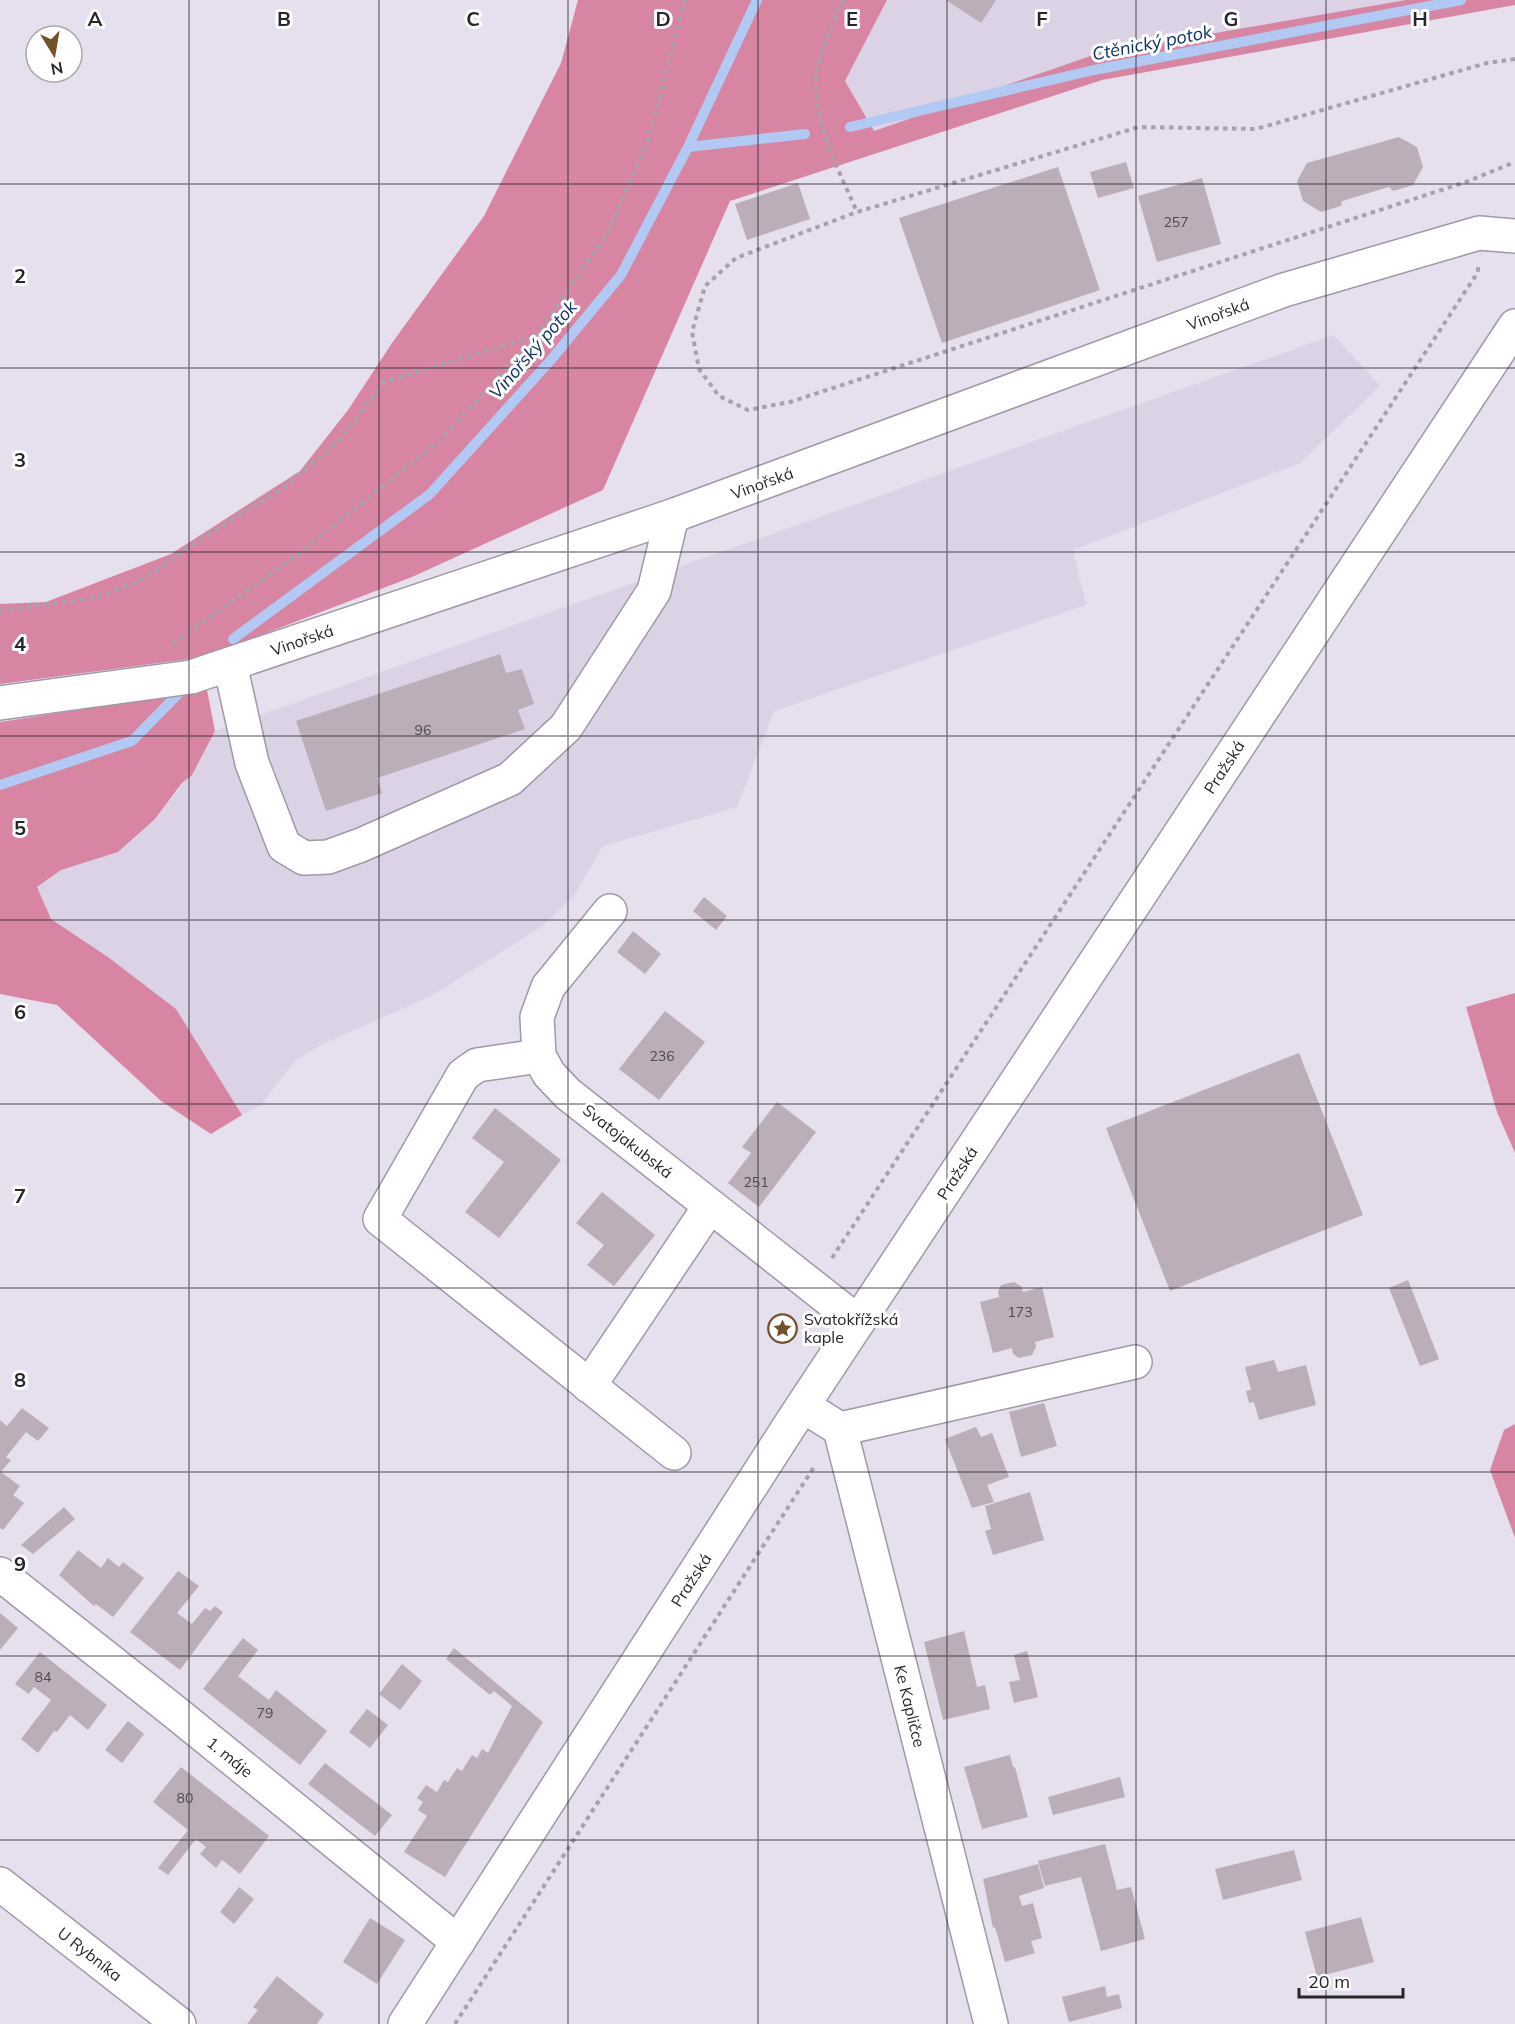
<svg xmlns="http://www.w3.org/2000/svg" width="1515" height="2024" font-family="Mulish,sans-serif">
<rect width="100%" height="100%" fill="#e6dfed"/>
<!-- built -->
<g fill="#dbd2e6">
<polygon points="887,0 1406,0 1099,53 873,131 845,81"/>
<polygon points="1334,335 1380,386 1300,463 1073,550 1086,605 774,711 737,807 603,846 573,897 541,927 431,996 323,1044 295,1061 261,1105 242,1115 176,1009 108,957 51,919 36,886 61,870 118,852 155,819 197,766 215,731"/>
</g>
<!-- forest -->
<g fill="#d885a4">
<polygon points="578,0 887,0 845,81 874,131 1099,53 1406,0 1515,0 1515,5 1102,80 730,201 603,490 412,577 204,657 0,684 0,604 46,602 171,554 300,471 348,410 392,343 484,216 561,63"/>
<polygon points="207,690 215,731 192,775 182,783 155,819 118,852 61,870 37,887 51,919 108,957 176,1009 242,1115 211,1134 161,1101 57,1005 0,994 0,722"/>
<polygon points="1515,993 1515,1153 1497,1112 1466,1007"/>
<polygon points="1515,1424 1515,1538 1490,1470 1504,1430"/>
</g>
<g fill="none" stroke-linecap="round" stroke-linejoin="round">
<!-- stream -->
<g stroke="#b0caf4" stroke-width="10">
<polyline points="850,127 1094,70 1461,0"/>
<polyline points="688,147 805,134"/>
<polyline points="233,639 430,494 550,361 621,275 688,147 757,0"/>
<polyline points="0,785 132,741 180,692"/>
</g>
</g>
<!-- building -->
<g fill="#bbaeb9">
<polygon points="946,0 996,0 981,23"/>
<polygon points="1399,137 1417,147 1423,167 1413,185 1393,191 1389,187 1342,201 1341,206 1321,212 1303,201 1297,181 1307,163"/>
<polygon points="1126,162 1134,188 1098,198 1090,172"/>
<polygon points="1058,167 1100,290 942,343 899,218"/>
<polygon points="1202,178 1221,244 1157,262 1138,196"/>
<polygon points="798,183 810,219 747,240 735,204"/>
<polygon points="500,654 506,673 522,669 534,704 518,710 525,729 377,778 382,793 326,811 296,721"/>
<polygon points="704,897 727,916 716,930 693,911"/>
<polygon points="633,931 661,954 645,974 617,952"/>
<polygon points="665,1011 705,1042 659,1100 619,1069"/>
<polygon points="1299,1053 1363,1215 1170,1291 1106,1128"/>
<polygon points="777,1102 816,1132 759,1207 728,1183 751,1153 742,1147"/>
<polygon points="495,1108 561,1160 499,1238 465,1212 504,1162 472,1138"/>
<polygon points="602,1192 655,1235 614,1286 587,1265 604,1245 576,1223"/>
<polygon points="1408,1280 1439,1359 1420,1366 1389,1288"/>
<polygon points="1014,1282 1021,1286 1023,1292 1042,1287 1054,1337 1035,1342 1036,1347 1032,1355 1019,1358 1013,1354 1012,1348 993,1353 980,1302 999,1297 998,1292 1001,1285"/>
<polygon points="1274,1360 1278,1372 1306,1365 1316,1405 1259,1420 1254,1402 1249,1403 1246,1391 1251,1390 1245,1367"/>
<polygon points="1044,1403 1057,1446 1021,1457 1009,1412"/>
<polygon points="22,1408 49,1428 38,1441 26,1432 6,1457 11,1460 1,1472 20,1486 13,1495 24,1503 3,1530 0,1528 0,1420 7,1426"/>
<polygon points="976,1427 981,1437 992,1433 1009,1477 987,1485 994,1502 972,1508 945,1439"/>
<polygon points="1030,1492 1044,1540 993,1555 985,1531 991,1529 985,1506"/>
<polygon points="64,1507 75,1519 33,1554 21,1545"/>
<polygon points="78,1550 101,1568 108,1558 119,1567 123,1562 144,1578 113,1617 96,1604 94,1606 59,1575"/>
<polygon points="178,1571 199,1586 177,1613 192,1624 205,1608 210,1611 215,1606 223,1612 180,1670 130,1632"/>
<polygon points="0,1613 18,1628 0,1650"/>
<polygon points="964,1631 977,1687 985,1685 990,1709 943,1720 924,1642"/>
<polygon points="243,1638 258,1650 238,1676 269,1700 276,1690 327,1731 300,1765 203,1689"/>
<polygon points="454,1648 543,1722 445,1877 404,1852 427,1816 418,1810 423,1802 417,1798 426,1785 437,1792 444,1780 448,1782 457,1768 462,1771 472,1755 477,1758 482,1749 488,1753 512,1706 494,1691 490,1695 446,1659"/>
<polygon points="1027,1651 1038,1697 1014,1703 1009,1682 1020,1680 1014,1655"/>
<polygon points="40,1652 107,1705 88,1730 70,1715 57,1732 54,1731 38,1753 21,1739 51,1700 34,1687 29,1694 15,1684"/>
<polygon points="402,1664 422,1681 400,1710 379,1694"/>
<polygon points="367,1709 388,1725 370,1748 349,1732"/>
<polygon points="128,1721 144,1734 122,1763 105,1750"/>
<polygon points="1010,1755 1013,1767 1015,1767 1028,1817 982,1829 964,1767"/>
<polygon points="325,1763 392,1815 375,1836 308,1784"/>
<polygon points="181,1767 269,1836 240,1874 222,1860 216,1868 200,1854 206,1847 196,1839 168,1875 158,1868 188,1830 153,1802"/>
<polygon points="1120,1777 1125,1797 1053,1815 1048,1797"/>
<polygon points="1105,1844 1117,1890 1131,1887 1145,1939 1101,1951 1081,1877 1045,1886 1038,1861"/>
<polygon points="1294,1850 1302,1880 1223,1900 1215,1869"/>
<polygon points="1038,1864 1044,1888 1019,1896 1022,1906 1033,1903 1042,1938 1031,1941 1035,1953 1005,1962 995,1927 993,1928 983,1879"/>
<polygon points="239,1887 254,1899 234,1924 220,1912"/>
<polygon points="1361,1917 1374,1962 1317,1977 1305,1932"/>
<polygon points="370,1918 405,1940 377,1984 343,1962"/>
<polygon points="277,1976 324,2014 317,2024 247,2024 258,2010 253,2007"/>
<polygon points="1105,1986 1107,1997 1119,1994 1122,2008 1069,2022 1062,1997"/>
</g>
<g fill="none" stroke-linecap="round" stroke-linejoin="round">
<defs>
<g id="minor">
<polyline points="230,664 252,763 284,846 304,858 328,857 361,845 510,779 566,727 654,591 672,516"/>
<polyline points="0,703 191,677 672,516 1284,290 1479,233 1515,236"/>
<polyline points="610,911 548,987 537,1017 539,1056 549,1074 568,1094 858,1322"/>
<polyline points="539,1056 477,1065 463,1075 380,1219 674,1453"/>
<polyline points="589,1386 710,1206"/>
<polyline points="803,1406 840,1429 991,2024"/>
<polyline points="840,1429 1135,1362"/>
<polyline points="0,1574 176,1713 458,1942"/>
<polyline points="0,1884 179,2024"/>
</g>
<polyline id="major" points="405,2024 792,1422 1515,326"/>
</defs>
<!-- minor casing -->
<use href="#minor" stroke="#a099a6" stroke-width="36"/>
<!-- major casing -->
<use href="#major" stroke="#a099a6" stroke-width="36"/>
<!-- path -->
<g stroke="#a6a1ac" stroke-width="4" stroke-dasharray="4.5 4.5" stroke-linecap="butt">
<path d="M 843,0 C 836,15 817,59 816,74 C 814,123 838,169 857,212"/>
<polyline points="1515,59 1487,63 1256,129 1139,127 857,212 736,258 705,286 692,332 699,369 719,396 748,410 790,402 1466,182 1515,162"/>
<polyline points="0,611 98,597 143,579 210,533 280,490 337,443 384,382 535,336"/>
<polyline points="173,644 301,552 440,440 537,335 607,234 648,140 685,0"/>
<polyline points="832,1258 1478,272 1478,267"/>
<polyline points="455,2024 814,1467"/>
</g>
<!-- minor -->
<use href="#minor" stroke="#fff" stroke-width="33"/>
<!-- major -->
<use href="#major" stroke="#fff" stroke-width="33"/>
</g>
<!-- grid -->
<path fill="none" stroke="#28262b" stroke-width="1.5" stroke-opacity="0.55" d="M 189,0 L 189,2024M 379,0 L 379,2024M 568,0 L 568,2024M 758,0 L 758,2024M 947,0 L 947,2024M 1136,0 L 1136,2024M 1326,0 L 1326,2024M 0,184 L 1515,184M 0,368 L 1515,368M 0,552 L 1515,552M 0,736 L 1515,736M 0,920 L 1515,920M 0,1104 L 1515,1104M 0,1288 L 1515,1288M 0,1472 L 1515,1472M 0,1656 L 1515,1656M 0,1840 L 1515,1840"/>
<!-- icons -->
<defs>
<symbol id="sight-ring" viewBox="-11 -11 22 22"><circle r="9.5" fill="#fff" stroke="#735129" stroke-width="1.5"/><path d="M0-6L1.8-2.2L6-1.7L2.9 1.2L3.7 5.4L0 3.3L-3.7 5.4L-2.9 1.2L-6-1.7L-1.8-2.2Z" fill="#735129"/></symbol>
</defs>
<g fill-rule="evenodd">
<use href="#sight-ring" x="766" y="1312" width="33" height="33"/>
</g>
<g text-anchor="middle" stroke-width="6" stroke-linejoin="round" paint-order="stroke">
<!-- number labels -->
<g font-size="14" fill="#4d484e">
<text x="1176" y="227">257</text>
<text x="423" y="735">96</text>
<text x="662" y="1061">236</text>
<text x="756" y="1187">251</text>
<text x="1020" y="1317">173</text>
<text x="43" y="1682">84</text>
<text x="265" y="1718">79</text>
<text x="185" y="1803">80</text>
</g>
<!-- street labels -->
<g font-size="16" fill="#28262b" stroke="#fff">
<text transform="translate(1218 314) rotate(-20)" y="6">Vinořská</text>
<text transform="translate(762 483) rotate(-20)" y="6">Vinořská</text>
<text transform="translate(302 640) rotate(-19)" y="6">Vinořská</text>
<text transform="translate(1224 767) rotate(-57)" y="6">Pražská</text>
<text transform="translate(628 1141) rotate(38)" y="6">Svatojakubská</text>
<text transform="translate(957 1173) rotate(-57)" y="6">Pražská</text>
<text transform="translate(691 1580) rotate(-57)" y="6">Pražská</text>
<text transform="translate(910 1706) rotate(76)" y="6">Ke Kapličce</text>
<text transform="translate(230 1757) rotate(39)" y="6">1. máje</text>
<text transform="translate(90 1954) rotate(38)" y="6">U Rybníka</text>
</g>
<!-- poi labels -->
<g font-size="16" fill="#28262b" stroke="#fff" text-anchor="start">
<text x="804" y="1325">Svatokřížská<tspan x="804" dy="18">kaple</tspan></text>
</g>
<!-- water labels -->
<g font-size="18" font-style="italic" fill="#0a326c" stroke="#fff">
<text transform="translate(1152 43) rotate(-11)" y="6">Ctěnický potok</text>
<text transform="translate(533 350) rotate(-49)" y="6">Vinořský potok</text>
</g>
</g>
<g font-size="20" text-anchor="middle" font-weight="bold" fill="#28262b" stroke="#fff" stroke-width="6" stroke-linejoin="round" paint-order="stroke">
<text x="95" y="26">A</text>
<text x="284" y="26">B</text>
<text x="473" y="26">C</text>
<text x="663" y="26">D</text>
<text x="852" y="26">E</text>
<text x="1042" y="26">F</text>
<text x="1231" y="26">G</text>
<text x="1420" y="26">H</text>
<text x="20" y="283">2</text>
<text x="20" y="467">3</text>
<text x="20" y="651">4</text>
<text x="20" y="835">5</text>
<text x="20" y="1019">6</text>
<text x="20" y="1203">7</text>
<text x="20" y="1387">8</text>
<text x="20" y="1571">9</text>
</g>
<!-- north arrow -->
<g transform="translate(54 54) rotate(169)"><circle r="28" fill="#ffffff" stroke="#a9a8aa" stroke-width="1.5"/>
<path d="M0-4.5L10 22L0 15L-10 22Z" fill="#735129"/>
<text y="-9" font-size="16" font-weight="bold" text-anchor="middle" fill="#28262b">N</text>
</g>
<!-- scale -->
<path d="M1299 1988v9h104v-9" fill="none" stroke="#28262b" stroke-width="3"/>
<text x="1308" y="1988" font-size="18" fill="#28262b" stroke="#ffffff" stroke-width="4.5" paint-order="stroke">20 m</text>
</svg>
